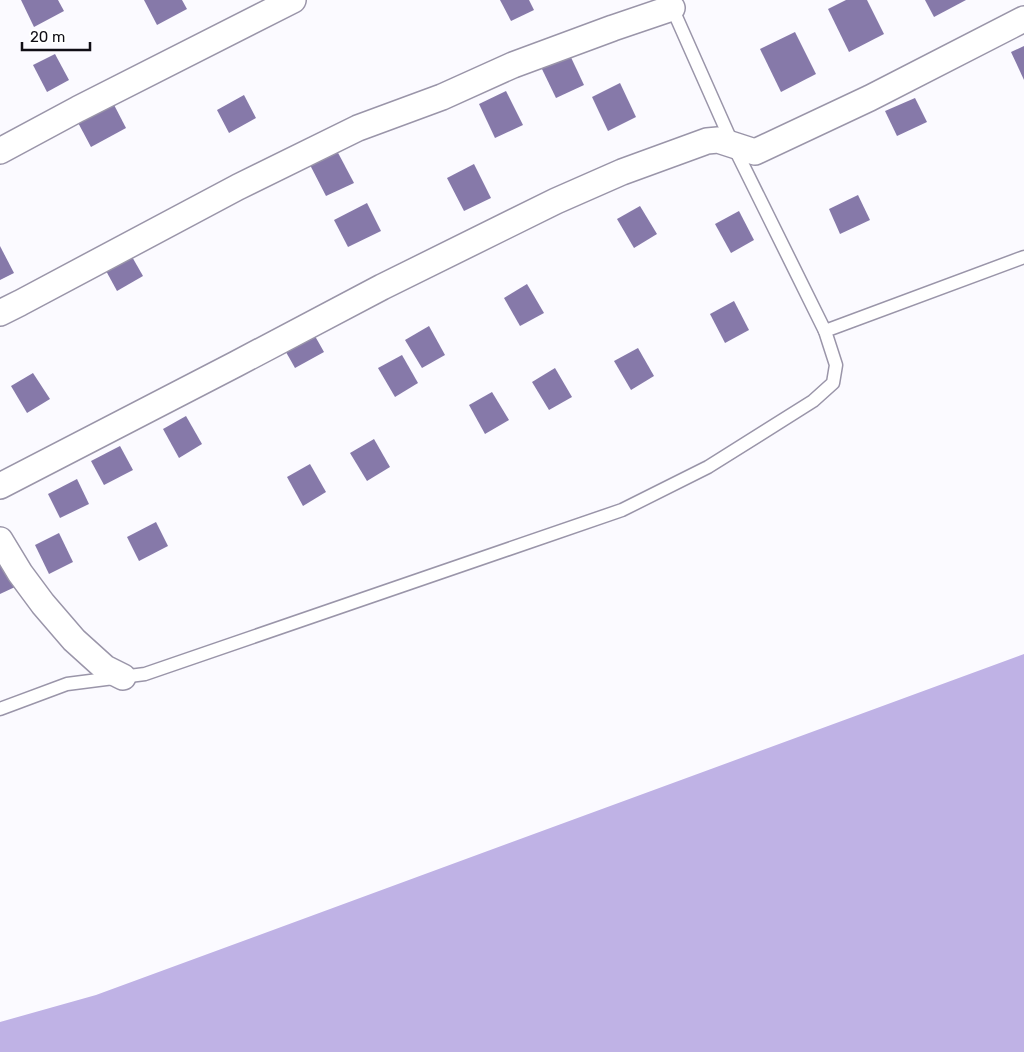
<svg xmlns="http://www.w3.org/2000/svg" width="1024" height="1052" font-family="Rubik,sans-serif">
<rect width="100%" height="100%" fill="#fbfaff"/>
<!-- water -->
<polygon fill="#bfb2e5" points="1024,654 1024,1052 0,1052 0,1022 96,995"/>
<!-- building -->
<g fill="#8679a9">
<polygon points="21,0 58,0 64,11 34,27"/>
<polygon points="144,0 182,0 187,9 157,25"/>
<polygon points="500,0 529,0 534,10 511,21"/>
<polygon points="846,0 867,0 884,34 849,52 828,9"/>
<polygon points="925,0 966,0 934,17"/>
<polygon points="795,32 816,74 781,92 760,49"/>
<polygon points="1024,46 1024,80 1011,52"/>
<polygon points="568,51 584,85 556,98 540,65"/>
<polygon points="55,54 69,80 47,92 33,65"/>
<polygon points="620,83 636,117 608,131 592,97"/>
<polygon points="506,91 523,125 495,138 479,104"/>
<polygon points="244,95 256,118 229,133 217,110"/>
<polygon points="915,98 927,122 897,136 885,111"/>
<polygon points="111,99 126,128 91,147 75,117"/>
<polygon points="336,149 354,183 326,196 309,163"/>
<polygon points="474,164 491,198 464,211 447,178"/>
<polygon points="858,195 870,220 840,234 829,209"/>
<polygon points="367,203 381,231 348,247 334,220"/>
<polygon points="640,206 657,234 634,248 617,219"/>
<polygon points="739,211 754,240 731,253 715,224"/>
<polygon points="0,246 14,273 0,280"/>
<polygon points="131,255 143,276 117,291 105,269"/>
<polygon points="527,284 544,313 520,326 504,298"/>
<polygon points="734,301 749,330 725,343 710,314"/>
<polygon points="429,326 445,355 422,368 405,340"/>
<polygon points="311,329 324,352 295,368 282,345"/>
<polygon points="638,348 654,376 631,390 614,361"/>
<polygon points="402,355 418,383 395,397 378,368"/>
<polygon points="555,368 572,397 549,410 532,382"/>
<polygon points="33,373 50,399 27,413 11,386"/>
<polygon points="492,392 509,420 485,434 469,405"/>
<polygon points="186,416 202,444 179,458 163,429"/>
<polygon points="374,439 390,467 367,481 350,453"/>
<polygon points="120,446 133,470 104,485 91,461"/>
<polygon points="310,464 326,492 303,506 287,477"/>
<polygon points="77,479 89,504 60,518 48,494"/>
<polygon points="156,522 168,546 139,561 127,537"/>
<polygon points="59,533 73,562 49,574 35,545"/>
<polygon points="0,558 15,587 0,594"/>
</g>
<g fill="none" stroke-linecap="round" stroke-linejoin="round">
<defs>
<g id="service">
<polyline points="670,3 733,145 825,331"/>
<polyline points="0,709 67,684 145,674 622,510 708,467 813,401 833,383 836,365 825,331 1024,257"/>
</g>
<g id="minor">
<polyline points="0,151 78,109 293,0"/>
<polyline points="0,313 20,303 238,187 358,128 442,97 513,65 613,28 672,8"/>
<polyline points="0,486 236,364 382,287 556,201 622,172 707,141 718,140 755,152 870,98 1024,19"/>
<polyline points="0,540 20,573 43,604 74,640 105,668 123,677"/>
</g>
</defs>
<!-- service casing -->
<use href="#service" stroke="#9a95a9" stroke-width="15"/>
<!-- minor casing -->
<use href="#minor" stroke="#9a95a9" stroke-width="28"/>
<!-- service -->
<use href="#service" stroke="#fff" stroke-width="12"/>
<!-- minor -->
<use href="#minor" stroke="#fff" stroke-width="25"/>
</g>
<!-- scale -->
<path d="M22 42v8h68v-8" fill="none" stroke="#100e15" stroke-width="2.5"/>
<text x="30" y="42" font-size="15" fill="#100e15" stroke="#ffffff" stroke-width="4" paint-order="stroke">20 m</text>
</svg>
